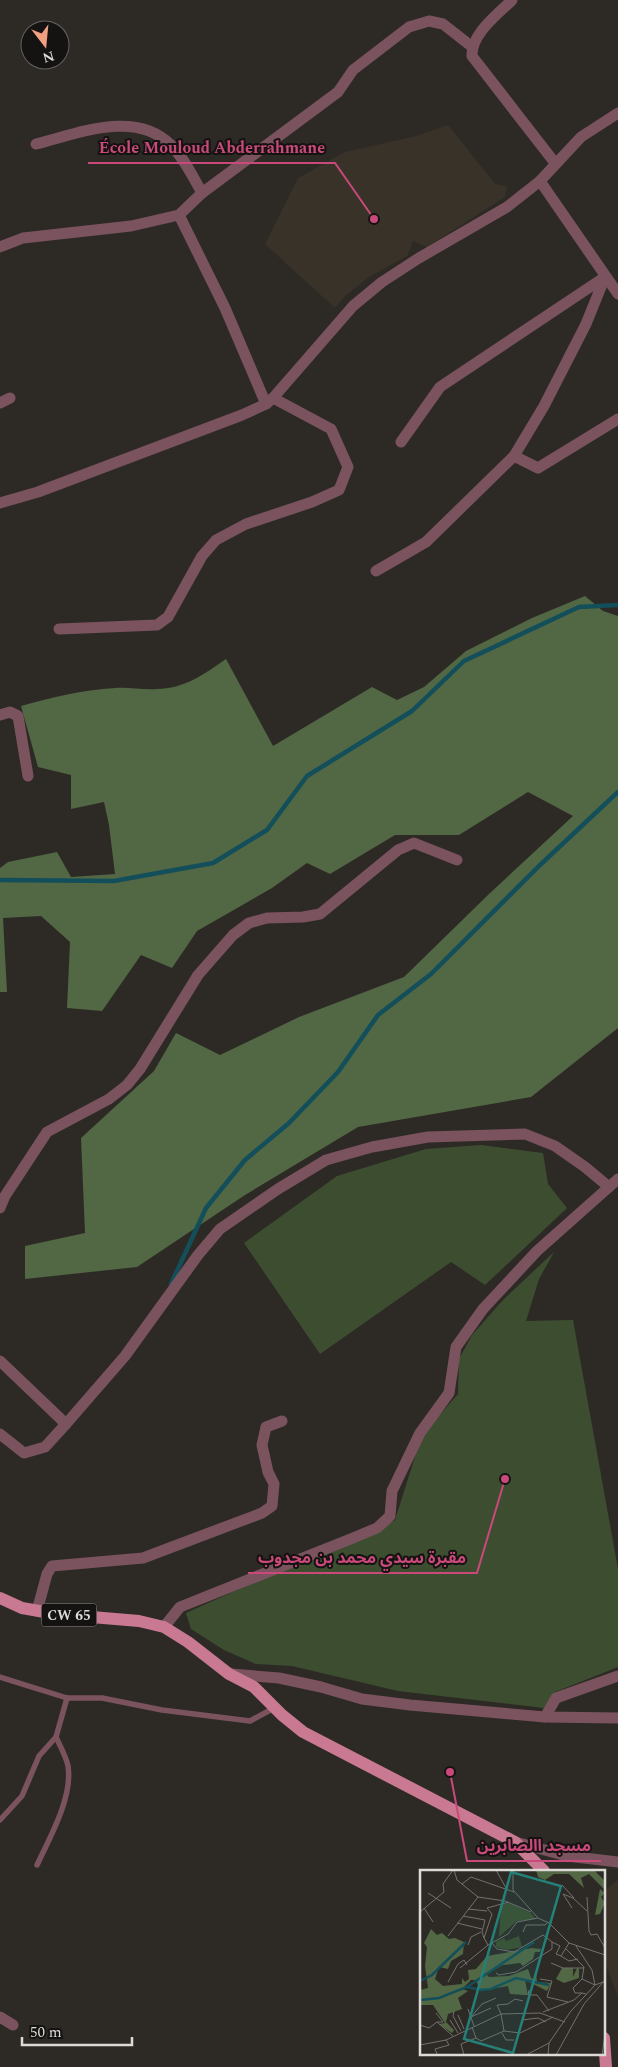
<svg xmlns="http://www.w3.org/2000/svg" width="618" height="2067" font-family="Spectral,'Noto Sans Arabic',serif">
<rect width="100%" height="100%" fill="#2d2a26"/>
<!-- built -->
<g fill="#383228">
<polygon points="448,125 495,184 507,186 505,197 427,247 413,241 407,256 369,277 346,295 335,308 265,244 298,178 345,152 416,136"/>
<polygon points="618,1880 618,1996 604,1961 604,1891"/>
</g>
<!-- green -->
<g fill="#3d4e30">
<polygon points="481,1145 543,1153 548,1184 567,1208 485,1285 451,1262 320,1354 244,1243 337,1176 426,1149"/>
<polygon points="554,1252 539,1279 526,1321 573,1320 618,1569 618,1667 555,1692 544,1708 398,1691 292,1666 256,1664 224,1650 191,1629 186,1613 268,1576 372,1533 395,1520 419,1444 436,1419 458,1394 459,1359 472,1335 503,1300"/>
</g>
<!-- forest -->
<path fill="#526743" d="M 585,596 L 603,611 L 618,616 L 618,1028 L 531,1097 L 358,1127 L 245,1195 L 137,1267 L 25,1279 L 25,1246 L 85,1233 L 81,1138 L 154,1071 L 176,1033 L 220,1055 L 299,1017 L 404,977 L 489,894 L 573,816 L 528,792 L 459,835 L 395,835 L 330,874 L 307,863 L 272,888 L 197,931 L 172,968 L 141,955 L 102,1011 L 67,1008 L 70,942 L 41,916 L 3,918 L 7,992 L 0,992 L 0,868 L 8,862 L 57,852 L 71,877 L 115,874 L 109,825 L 104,802 L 71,809 L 71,775 L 38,767 L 21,706 C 53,697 81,690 115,688 C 129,687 143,690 157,689 C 183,689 205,674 226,659 L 273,746 L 372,687 L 397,700 L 424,687 L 466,651 L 532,618 Z"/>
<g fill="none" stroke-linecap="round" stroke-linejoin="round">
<!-- stream -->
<g stroke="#134f5a" stroke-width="4.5">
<polyline points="0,880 114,881 213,863 267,830 307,776 412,711 464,661 579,607 618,605"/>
<polyline points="171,1284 206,1208 245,1160 289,1123 338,1072 378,1015 431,974 539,866 618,792"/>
</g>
<!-- service -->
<g stroke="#7b535f" stroke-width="5.5">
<polyline points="0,1677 67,1698 102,1698 162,1710 250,1721 274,1708"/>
<polyline points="0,1820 22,1796 39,1756 56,1737 67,1698"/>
<path d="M 37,1865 C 50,1837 73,1797 68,1766 C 66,1756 60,1746 56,1737"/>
</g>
<!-- minor -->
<g stroke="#7b535f" stroke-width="11">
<path d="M 512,0 C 497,15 471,34 472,56 L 555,163"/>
<path d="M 36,144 C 77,134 135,109 171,145 C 184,158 193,177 202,193"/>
<polyline points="540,181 618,294"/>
<polyline points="179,215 225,308 266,404"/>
<polyline points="0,247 23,238 131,226 179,215 202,193 338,92 353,70 409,27 429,21 443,24 471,46"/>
<polyline points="0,403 10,398"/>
<polyline points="514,456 538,468 618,419"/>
<polyline points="0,503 38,492 242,415 266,404 273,398 353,306 382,282 419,258 507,207 540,181 581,137 618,113"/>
<polyline points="376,571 426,542 514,456 544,406 586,324 605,277 440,387 401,442"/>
<polyline points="59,629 157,625 168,617 202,556 216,540 246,524 312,502 339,490 348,467 331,429 273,398"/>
<polyline points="0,715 10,712 18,716 28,776"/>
<polyline points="0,1208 5,1196 47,1132 109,1099 127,1085 140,1069 198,975 233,935 249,923 267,918 303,917 320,914 398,850 414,843 457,860"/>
<polyline points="0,1361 66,1424"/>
<polyline points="0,1434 24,1453 45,1447 66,1424 125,1356 198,1255 220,1229 278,1189 326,1160 372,1147 428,1137 525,1134 555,1146 585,1167 609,1187"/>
<polyline points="37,1611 47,1574 52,1566 143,1558 262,1513 272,1506 274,1484 268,1472 262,1445 266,1427 282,1421"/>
<polyline points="164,1627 180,1607 353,1538 377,1528 390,1516 392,1491 420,1433 449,1393 456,1347 483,1309 537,1251 618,1179"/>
<polyline points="231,1674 279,1678 321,1687 362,1699 410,1705 545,1717 618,1718"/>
<polyline points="545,1717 556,1698 618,1676"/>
<polyline points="515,1842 567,1856 618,1862"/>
<polyline points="0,2017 13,2025"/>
</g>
<!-- primary -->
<g stroke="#c97992" stroke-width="12">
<polyline points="0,1598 22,1608 56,1614 139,1621 164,1627 188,1642 229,1674 254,1687 282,1715 303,1732 515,1842 544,1871"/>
<polyline points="604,2038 606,2067"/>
</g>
</g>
<g text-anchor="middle" stroke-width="4" stroke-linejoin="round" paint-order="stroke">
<!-- shield labels -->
<rect fill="#141311" stroke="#a19f9c" stroke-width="1" x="41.5" y="1603.5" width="55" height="23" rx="4"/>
<g font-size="14" font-weight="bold" fill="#dddbd8">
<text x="69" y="1620">CW 65</text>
</g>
</g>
<!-- overview -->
<g transform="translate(420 1870)">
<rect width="185" height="185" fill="#2d2a26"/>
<path d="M 89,33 L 111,43 L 116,49 L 97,51 L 79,67 L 81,34 ZM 99,66 L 102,77 L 86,80 L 76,77 L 76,72 L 84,68 L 86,71 Z" fill="#3d4e30"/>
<path d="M 116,0 L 174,0 L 185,11 L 185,20 L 169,4 L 161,8 L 164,18 L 149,4 L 134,4 L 125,10 L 118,7 ZM 180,19 L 185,23 L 181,27 L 185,33 L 180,44 L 175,45 ZM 11,59 L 17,65 L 22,63 L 29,69 L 35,68 L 44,72 L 43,84 L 31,91 L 28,99 L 19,97 L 15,109 L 23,116 L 42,114 L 42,108 L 45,112 L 49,109 L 48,100 L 56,99 L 67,86 L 112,78 L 121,79 L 120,82 L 115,82 L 113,89 L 103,96 L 100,93 L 83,95 L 66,104 L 69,107 L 89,106 L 108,99 L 111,108 L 114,109 L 116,103 L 117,112 L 131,113 L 127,121 L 105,110 L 108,125 L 104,125 L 90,124 L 88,116 L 60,121 L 56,110 L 51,110 L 42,119 L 48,121 L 38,128 L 42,139 L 28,144 L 26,152 L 34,160 L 32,163 L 19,154 L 25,153 L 13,135 L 0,135 L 0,120 L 8,118 L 5,96 L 7,77 L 4,73 ZM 142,98 L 153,98 L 153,107 L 157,98 L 159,99 L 159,108 L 144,113 L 136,109 Z" fill="#526743"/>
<path fill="none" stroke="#134f5a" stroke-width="2.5" d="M 0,111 L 12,105 L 46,72M 47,117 L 61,120 L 71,119 L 96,108 L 129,115M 0,130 L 19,128 L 47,117 L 114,72"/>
<path fill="none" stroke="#73716d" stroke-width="1" d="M 34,0 L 37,10 L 58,27 L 85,31 L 111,42M 76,0 L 86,18M 93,0 L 93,20 L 118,48 L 129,53 L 149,73 L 185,85M 42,14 L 51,7 L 94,22M 142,15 L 154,28M 8,23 L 31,38M 167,27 L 169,61 L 171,65 L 177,64 L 185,78M 4,38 L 13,52M 152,38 L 143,24 L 153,28 L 167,41M 48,39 L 67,41M 0,42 L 24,22 L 23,14 L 33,0M 43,46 L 65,50 L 62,62 L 64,68M 37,53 L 62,59M 103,62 L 106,55 L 125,55 L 128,52M 28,66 L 58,27M 72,73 L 77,79 L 94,82 L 123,65 L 132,72M 149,73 L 141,86 L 149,91 L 158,89M 48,75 L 51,67 L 61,62M 68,75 L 64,68 L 72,44 L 67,38 L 89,32M 156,76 L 172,100 L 175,115 L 162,109M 145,78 L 164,97 L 162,109 L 153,118 L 155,123 L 162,123M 131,93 L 143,98 L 164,98M 40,98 L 68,75 L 88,64 L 97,52 L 118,48M 76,103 L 79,105 L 96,102 L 132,79 L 132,72 L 140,76 L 136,84 L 141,86M 120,109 L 132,111 L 127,127M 28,112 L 38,94 L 44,90 L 47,95M 109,120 L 108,125 L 117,125 L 129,141M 127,127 L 148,132M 71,138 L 51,147 L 62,134 L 76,128M 48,139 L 54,156M 34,141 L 33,146 L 41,161M 123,142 L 154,130 L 162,123 L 166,124M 16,143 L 23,152 L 17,152M 81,144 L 77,135 L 88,134 L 95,129 L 103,131M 81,144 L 84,161M 38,145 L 44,159M 30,150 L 38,163M 102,150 L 118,148 L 126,152M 0,155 L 9,158 L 17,152 L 33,166M 82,163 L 86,170 L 94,170M 56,168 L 61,171 L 84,161 L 100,163 L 133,147M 0,175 L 26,170 L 81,144 L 120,143 L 145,152M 17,184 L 15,179 L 29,175 L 26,170M 44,185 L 41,174 L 56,168 L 52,157M 106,185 L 129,173M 128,185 L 129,173 L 151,141 L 175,115 L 183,112M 136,185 L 164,134 L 185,110M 182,185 L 185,164"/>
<path fill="#248079" fill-opacity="0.15" stroke="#248079" stroke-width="2.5" d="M 91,2 L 141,16 L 93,183 L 44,169 Z"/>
<rect width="185" height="185" fill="none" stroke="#dddbd8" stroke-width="2.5"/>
</g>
<!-- callouts -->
<path fill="none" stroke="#c9497a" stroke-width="2" d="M374 219L335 163H88M505 1479L477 1573H248M450 1772L467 1861H601"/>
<g fill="#c9497a" stroke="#141311" stroke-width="2">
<circle cx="374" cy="219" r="5"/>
<circle cx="505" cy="1479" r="5"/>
<circle cx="450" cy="1772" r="5"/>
</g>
<g font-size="16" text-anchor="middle" font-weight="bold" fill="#c9497a" stroke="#141311" stroke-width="4" stroke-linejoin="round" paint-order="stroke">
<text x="212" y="153">École Mouloud Abderrahmane</text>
<text x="362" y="1563">مقبرة سيدي محمد بن مجدوب</text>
<text x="534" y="1851">مسجد االصابرين</text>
</g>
<!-- north arrow -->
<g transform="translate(45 45) rotate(164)"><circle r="24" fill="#141311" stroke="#646361"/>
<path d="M0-4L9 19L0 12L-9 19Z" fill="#f2a081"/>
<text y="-8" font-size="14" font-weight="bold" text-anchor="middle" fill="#dddbd8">N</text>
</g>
<!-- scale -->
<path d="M22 2037v8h110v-8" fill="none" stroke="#dddbd8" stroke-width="2.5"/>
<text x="30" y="2037" font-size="15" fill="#dddbd8" stroke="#141311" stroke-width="4" paint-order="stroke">50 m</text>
</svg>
